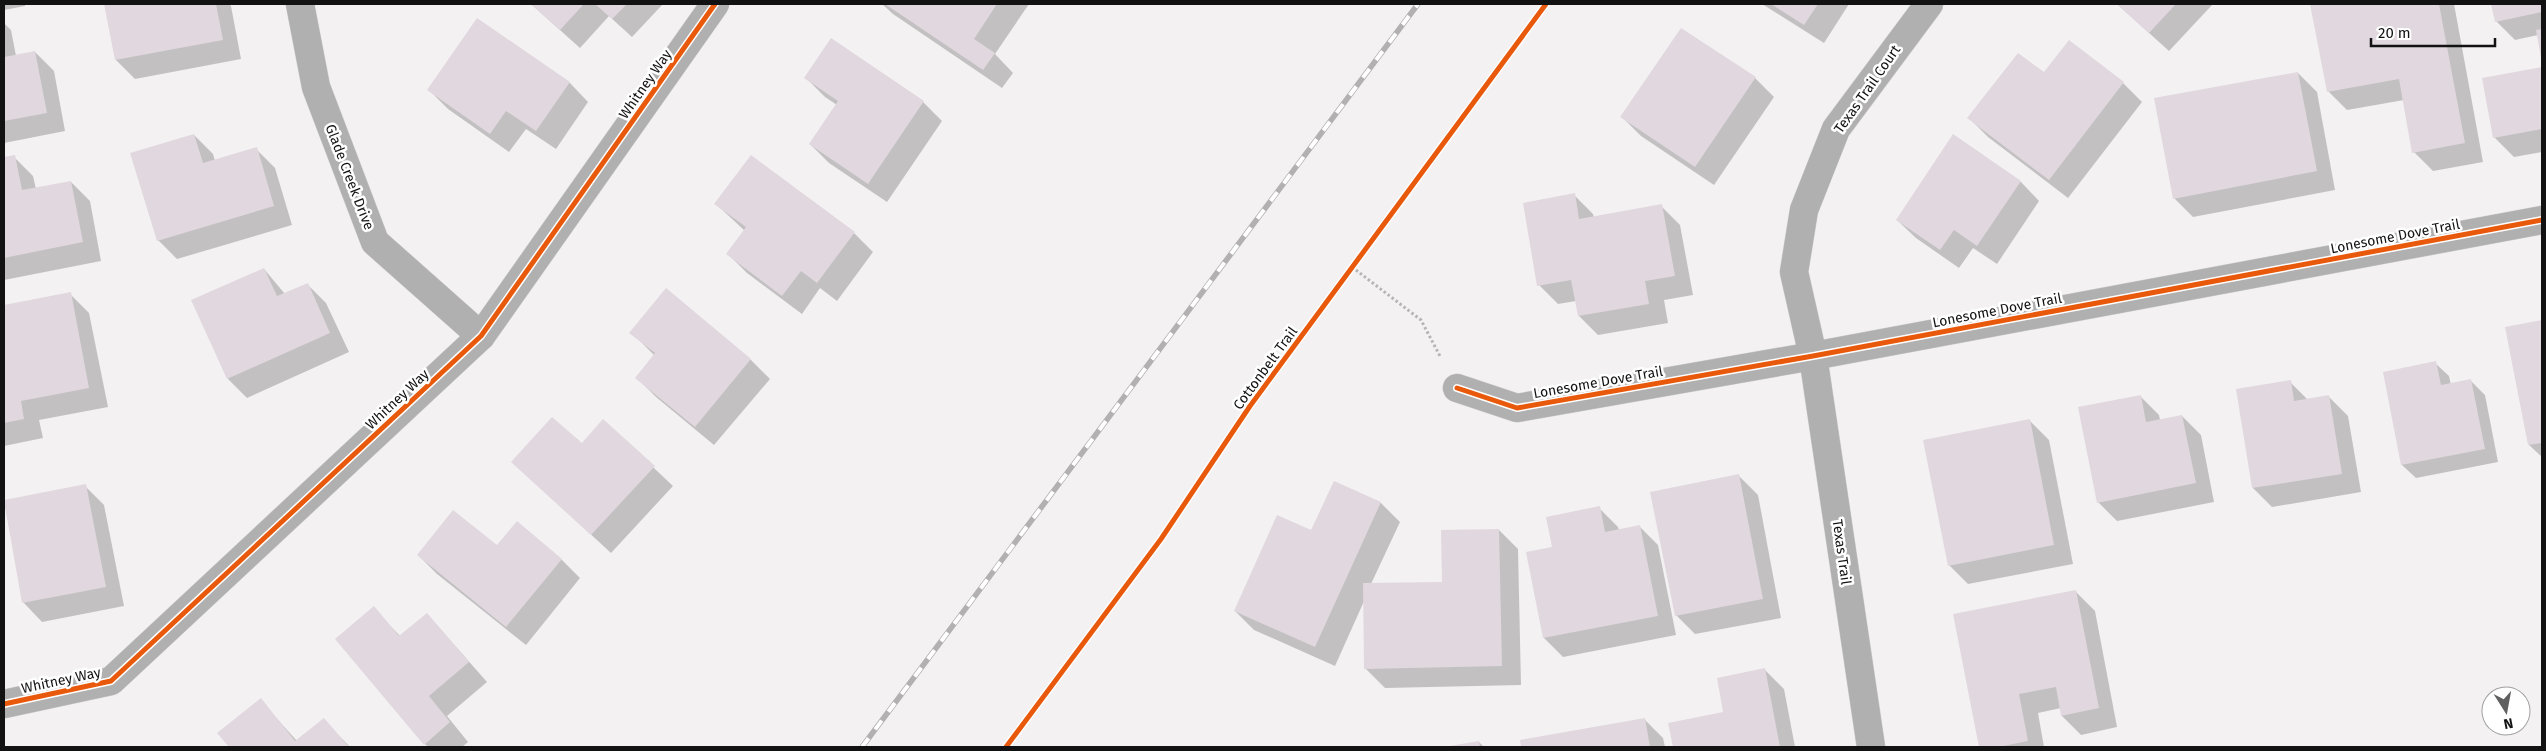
<svg xmlns="http://www.w3.org/2000/svg" width="2546" height="751" font-family="'Fira Sans',sans-serif">
<rect width="100%" height="100%" fill="#f3f1f2"/>
<!-- shadow -->
<g fill="#0003">
<polygon points="4,4 25,4 25,6 4,10"/>
<polygon points="105,4 229,4 231,6 241,59 135,79 116,60"/>
<polygon points="531,4 663,4 632,37 609,16 580,48"/>
<polygon points="882,4 1029,4 995,54 1013,73 1002,88 893,14"/>
<polygon points="1762,4 1849,4 1824,43"/>
<polygon points="2117,4 2213,4 2169,51"/>
<polygon points="2312,4 2454,4 2483,162 2433,171 2414,152 2404,100 2347,110 2328,91"/>
<polygon points="2493,4 2542,4 2542,56 2538,35 2515,40 2496,21"/>
<polygon points="478,20 570,83 588,102 556,149 526,129 509,152 448,109 429,90"/>
<polygon points="4,23 11,30 16,56 35,52 54,71 65,131 4,143"/>
<polygon points="2069,42 2123,83 2142,102 2068,198 1988,137 1969,118 2045,74"/>
<polygon points="2542,68 2542,152 2514,157 2495,138 2483,79"/>
<polygon points="2298,73 2317,92 2335,190 2193,217 2174,198"/>
<polygon points="806,78 923,102 942,121 887,202 829,163 810,144 837,105 825,97"/>
<polygon points="1755,78 1774,97 1714,185 1641,136 1622,117"/>
<polygon points="194,135 213,154 215,161 256,149 275,168 292,225 177,259 158,240"/>
<polygon points="14,157 33,176 36,189 71,182 90,201 101,261 4,280 4,159"/>
<polygon points="751,157 854,233 873,252 837,301 820,288 802,314 747,273 728,254 745,231 716,204"/>
<polygon points="2021,182 2039,201 1997,264 1973,248 1959,268 1916,238 1897,220"/>
<polygon points="1574,195 1593,214 1594,218 1661,206 1680,225 1693,295 1664,300 1668,323 1598,335 1579,316 1576,301 1558,304 1539,285"/>
<polygon points="264,269 285,294 307,284 326,303 349,352 247,398 228,379"/>
<polygon points="666,290 751,360 770,379 714,445 656,397 637,378 655,356 631,332"/>
<polygon points="70,294 89,313 108,407 39,420 43,438 4,446 4,307"/>
<polygon points="2542,321 2542,457 2529,445 2507,328"/>
<polygon points="2435,363 2449,376 2451,385 2471,381 2485,395 2498,462 2416,478 2402,465"/>
<polygon points="2290,382 2308,400 2329,397 2348,416 2361,492 2272,507 2253,488 2237,390"/>
<polygon points="2140,396 2159,415 2160,420 2182,416 2201,435 2214,502 2117,521 2098,502"/>
<polygon points="604,421 673,486 611,553 532,480 582,445"/>
<polygon points="2030,421 2049,440 2073,564 1968,584 1949,565"/>
<polygon points="1739,476 1758,495 1781,618 1695,634 1676,615"/>
<polygon points="1334,482 1381,503 1400,522 1371,584 1444,583 1499,530 1518,549 1521,685 1385,688 1366,669 1365,599 1335,666 1254,630 1235,611 1312,531"/>
<polygon points="85,486 104,505 124,606 42,622 24,603 4,501"/>
<polygon points="1599,508 1618,527 1619,530 1639,526 1658,545 1676,635 1563,657 1544,638 1554,548"/>
<polygon points="497,547 561,559 580,578 526,645 437,574 418,555"/>
<polygon points="2076,592 2095,611 2117,727 2081,735 2062,716 2061,708 2038,713 2044,747 1980,747 1954,615"/>
<polygon points="373,608 401,637 427,614 487,682 447,716 468,742 462,747 428,747 425,744"/>
<polygon points="1765,670 1784,689 1795,747 1674,747 1670,724 1724,713"/>
<polygon points="260,700 297,741 324,720 350,747 230,747 219,733"/>
<polygon points="1644,719 1663,738 1665,747 1522,747 1521,741"/>
<polygon points="1479,742 1484,747 1452,747"/>
</g>
<!-- building -->
<g fill="#e1d7de">
<polygon points="104,4 216,4 223,40 115,60"/>
<polygon points="531,4 584,4 560,30"/>
<polygon points="595,4 627,4 612,19"/>
<polygon points="885,4 997,4 974,39 995,53 983,70"/>
<polygon points="1771,4 1818,4 1804,25"/>
<polygon points="2117,4 2176,4 2149,33"/>
<polygon points="2310,4 2439,4 2465,143 2412,153 2399,79 2327,92"/>
<polygon points="2491,4 2542,4 2542,12 2495,22"/>
<polygon points="477,18 570,82 536,131 506,111 490,134 427,90"/>
<polygon points="1681,28 1756,77 1695,167 1620,117"/>
<polygon points="2542,29 2542,58 2541,58 2536,30"/>
<polygon points="831,38 924,101 868,184 809,144 838,101 804,78"/>
<polygon points="2069,40 2124,82 2049,180 1967,118 2018,53 2044,72"/>
<polygon points="35,51 47,113 4,121 4,57"/>
<polygon points="2542,67 2542,129 2493,138 2482,78"/>
<polygon points="2298,72 2317,171 2173,199 2154,98"/>
<polygon points="194,134 203,163 257,147 274,206 157,241 130,153"/>
<polygon points="1953,134 2021,181 1977,246 1954,230 1940,250 1896,220"/>
<polygon points="15,155 22,190 71,181 83,242 4,258 4,157"/>
<polygon points="751,155 855,232 817,283 801,271 782,296 726,254 746,227 714,204"/>
<polygon points="1575,193 1579,219 1662,204 1675,276 1645,281 1649,304 1578,316 1571,280 1537,286 1523,203"/>
<polygon points="264,268 277,296 308,283 330,333 227,379 191,300"/>
<polygon points="666,288 751,359 695,427 635,378 655,353 629,333"/>
<polygon points="71,292 89,388 21,401 24,419 4,423 4,305"/>
<polygon points="2542,320 2542,443 2528,445 2505,327"/>
<polygon points="2436,361 2441,385 2471,379 2485,449 2401,465 2383,372"/>
<polygon points="2291,380 2294,401 2329,395 2342,474 2252,488 2236,389"/>
<polygon points="2141,395 2146,422 2182,415 2196,483 2097,503 2078,407"/>
<polygon points="552,417 582,443 603,419 655,466 591,535 511,462"/>
<polygon points="2030,419 2054,545 1948,566 1923,440"/>
<polygon points="1739,474 1763,599 1675,616 1650,492"/>
<polygon points="1334,481 1381,502 1315,647 1234,611 1277,515 1311,530"/>
<polygon points="86,484 106,587 22,603 4,500"/>
<polygon points="1600,506 1605,532 1640,525 1658,616 1543,638 1526,552 1552,547 1546,517"/>
<polygon points="453,510 497,545 517,521 562,559 506,627 417,555"/>
<polygon points="1499,529 1502,666 1364,669 1363,583 1442,582 1441,530"/>
<polygon points="2076,590 2099,708 2061,716 2056,687 2019,694 2028,741 1998,747 1979,747 1953,614"/>
<polygon points="374,606 399,636 427,613 469,662 429,696 450,722 424,745 335,639"/>
<polygon points="1765,668 1780,747 1673,747 1668,723 1723,712 1717,678"/>
<polygon points="261,698 295,741 324,718 349,747 229,747 217,733"/>
<polygon points="1645,718 1650,747 1521,747 1520,740"/>
<polygon points="1479,741 1480,747 1450,747 1450,746"/>
</g>
<g fill="none" stroke-linecap="round" stroke-linejoin="round">
<defs>
<g id="minor">
<polyline points="300,4 316,87 375,242 481,336"/>
<polyline points="1457,388 1517,408 1813,356 2542,220"/>
<polyline points="4,704 111,681 481,336 715,4"/>
<polyline points="1871,747 1813,356 1794,272 1804,210 1836,129 1929,4"/>
</g>
</defs>
<!-- minor casing -->
<use href="#minor" stroke="#cfcdce" stroke-width="29"/>
<!-- path -->
<polyline stroke="#b5b5b5" stroke-width="3" stroke-dasharray="2.5 2.5" stroke-linecap="butt" points="1352,267 1421,320 1441,358"/>
<!-- minor -->
<use href="#minor" stroke="#b0b0b0" stroke-width="28"/>
<defs>
<polyline id="rail" points="862,747 1418,4"/>
</defs>
<!-- rail casing -->
<use href="#rail" stroke="#b2b0b1" stroke-width="5.5"/>
<!-- rail -->
<use href="#rail" stroke="#fff" stroke-width="4" stroke-dasharray="11" stroke-linecap="butt"/>
<defs>
<g id="cycleway">
<polyline points="1457,388 1517,408 1813,356 2542,220"/>
<polyline points="4,704 111,681 481,336 715,4"/>
<polyline points="1006,747 1161,539 1250,406 1546,4"/>
</g>
</defs>
<!-- cycleway casing -->
<use href="#cycleway" stroke="#fff" stroke-width="8"/>
<!-- cycleway -->
<use href="#cycleway" stroke="#e8590c" stroke-width="5"/>
</g>
<g text-anchor="middle" stroke-width="5" stroke-linejoin="round" paint-order="stroke">
<!-- street labels -->
<g font-size="14" fill="#131213" stroke="#fff">
<text transform="translate(645 84) rotate(-55)" y="5">Whitney Way</text>
<text transform="translate(1867 89) rotate(-55)" y="5">Texas Trail Court</text>
<text transform="translate(350 177) rotate(69)" y="5">Glade Creek Drive</text>
<text transform="translate(2395 236) rotate(-11)" y="5">Lonesome Dove Trail</text>
<text transform="translate(1997 310) rotate(-11)" y="5">Lonesome Dove Trail</text>
<text transform="translate(1265 368) rotate(-54)" y="5">Cottonbelt Trail</text>
<text transform="translate(1598 382) rotate(-10)" y="5">Lonesome Dove Trail</text>
<text transform="translate(397 399) rotate(-43)" y="5">Whitney Way</text>
<text transform="translate(1842 552) rotate(82)" y="5">Texas Trail</text>
<text transform="translate(61 680) rotate(-12)" y="5">Whitney Way</text>
</g>
</g>
<!-- border -->
<rect width="2546" height="751" fill="none" stroke="#131213" stroke-width="10"/>
<!-- north arrow -->
<g transform="translate(2506 711) rotate(169)"><circle r="24" fill="#ffffff" stroke="#a1a0a1"/>
<path d="M0-4L9 19L0 12L-9 19Z" fill="#616061"/>
<text y="-8" font-size="14" font-weight="bold" text-anchor="middle" fill="#131213">N</text>
</g>
<!-- scale -->
<path d="M2371 38v8h124v-8" fill="none" stroke="#131213" stroke-width="2.5"/>
<text x="2378" y="38" font-size="15" fill="#131213" stroke="#ffffff" stroke-width="4" paint-order="stroke">20 m</text>
</svg>
